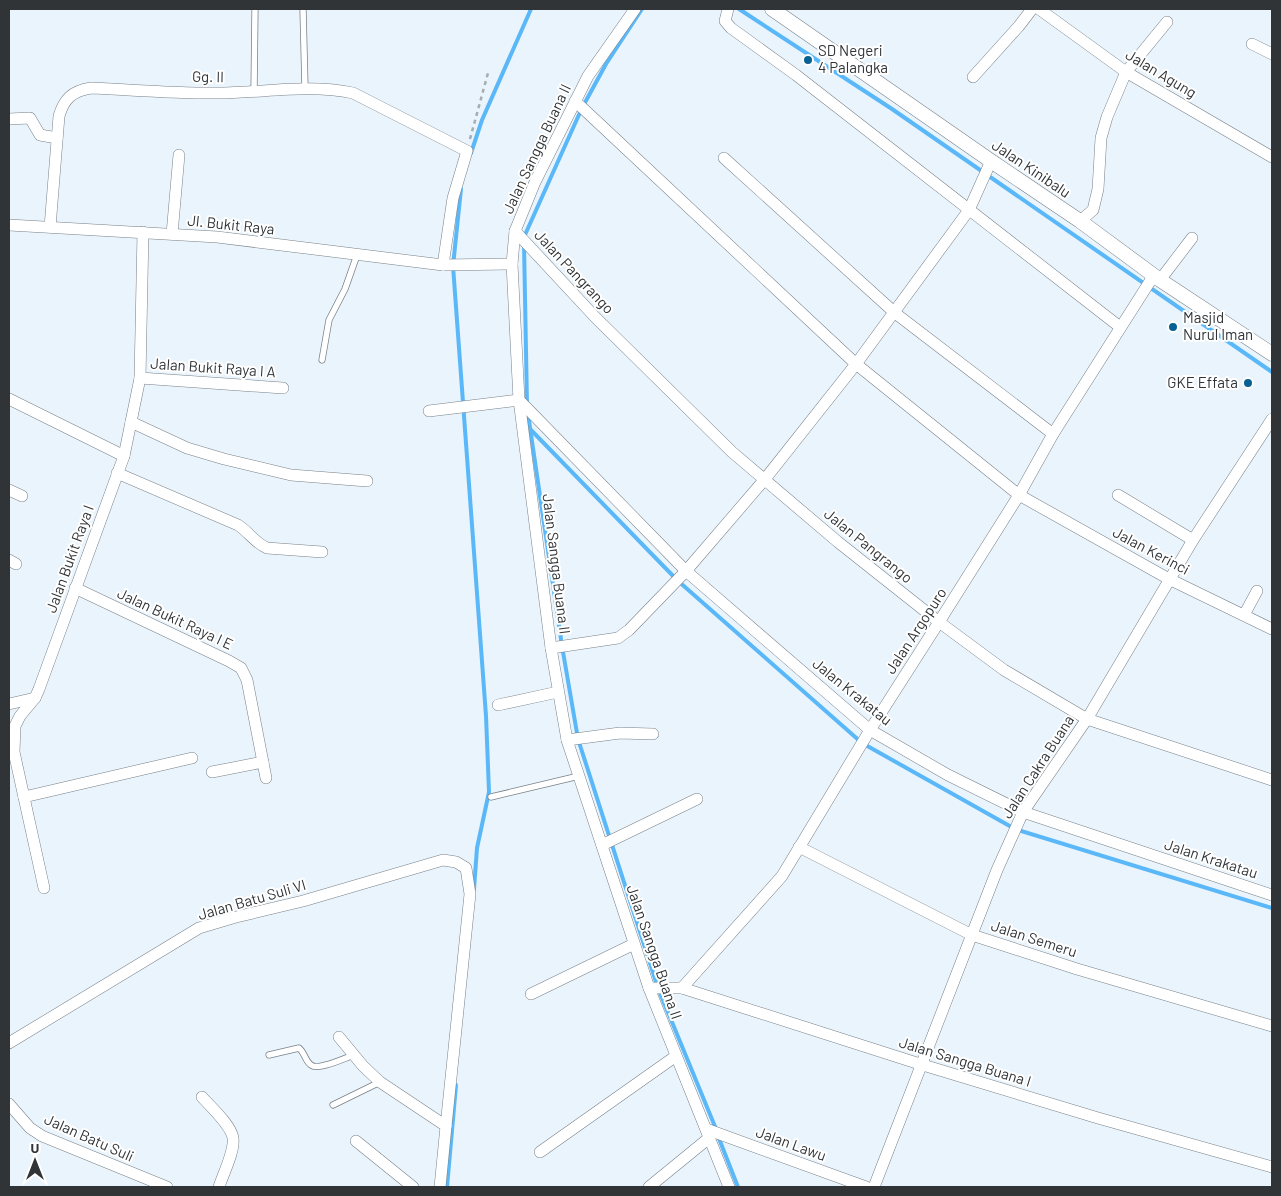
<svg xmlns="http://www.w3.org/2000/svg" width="1281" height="1196" font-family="Barlow,sans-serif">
<rect width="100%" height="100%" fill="#eaf4fc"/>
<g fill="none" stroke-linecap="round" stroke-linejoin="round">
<!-- stream -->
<g stroke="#5ab8f8" stroke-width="4">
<polyline points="739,9 892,109 1272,372"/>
<polyline points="471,153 482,120 531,9"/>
<polyline points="461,189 453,266 486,716 489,792 477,848 474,889"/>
<polyline points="524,237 582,108 606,64 642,9"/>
<polyline points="524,244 527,404"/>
<polyline points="528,414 562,646 578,739 658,988 716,1129"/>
<polyline points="531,430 677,580 862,743 1015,829 1272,908"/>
<polyline points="718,1136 738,1187"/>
<polyline points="447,1187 456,1085"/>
</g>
<defs>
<g id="service">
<polyline points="303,9 305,88"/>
<polyline points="254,91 255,9"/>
<polyline points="322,360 329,320 345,289 357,255"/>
<polyline points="491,797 579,776"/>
<path d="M 269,1055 L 299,1048 C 305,1053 305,1061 311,1065 C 318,1071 345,1058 354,1055"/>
<polyline points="333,1105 380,1082"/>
</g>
<g id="minor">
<polyline points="635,9 588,76 535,182 515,231 512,264 519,400 551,648 567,740 649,988 729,1187"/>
<polyline points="728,9 725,21 731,28 796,75 1120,327"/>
<polyline points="1039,9 1126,72 1272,157"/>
<polyline points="1252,44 1272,54"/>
<polyline points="973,77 1019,26 1032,9"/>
<polyline points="575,101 856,364 1019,495 1169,579 1272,629"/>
<polyline points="9,119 30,118 40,135 57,138"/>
<polyline points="724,158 895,313 1053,434"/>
<polyline points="1080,221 1093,210 1098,189 1101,138 1107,117 1126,72 1167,22"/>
<polyline points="9,225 217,237 443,265 512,264"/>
<path d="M 50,227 L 59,116 C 64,99 72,91 91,88 C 135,90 180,94 224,93 C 268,92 310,84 353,93 L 467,151 L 453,198 L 443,265"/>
<polyline points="515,231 596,318 732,452 838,542 939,622 1004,670 1087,719 1272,780"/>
<polyline points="172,234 179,155"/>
<polyline points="1160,280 1192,238"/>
<polyline points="140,378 283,388"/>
<polyline points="9,399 124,456"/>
<polyline points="519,400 686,571 870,730 948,775 1023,812 1272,895"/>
<polyline points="429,411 519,400"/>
<polyline points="131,422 187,448 224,459 291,475 367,481"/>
<path d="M 117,473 L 238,525 C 249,532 255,543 267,548 L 322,552"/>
<polyline points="9,490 22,496"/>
<polyline points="1118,495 1193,540"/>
<polyline points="9,560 16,564"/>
<polyline points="75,588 229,661 241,668 247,680 266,778"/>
<polyline points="1244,615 1257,591"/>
<polyline points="551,648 618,638 629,630 686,571 765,479 856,364 969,210 991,161"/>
<polyline points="9,704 35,698"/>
<polyline points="498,705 558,692"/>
<polyline points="567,740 620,733 653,734"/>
<polyline points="212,772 263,762"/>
<polyline points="24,797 192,758"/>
<polyline points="602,845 697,799"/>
<polyline points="799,847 972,935 1077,969 1272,1026"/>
<polyline points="44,888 14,752 15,726 20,716 35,698 39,689 124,456 140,378 143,232"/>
<polyline points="649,988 682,988 923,1065 1098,1118 1272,1167"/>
<polyline points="682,988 782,876 870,730 939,622 1019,495 1053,434 1154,275"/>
<polyline points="531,994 634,944"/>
<polyline points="339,1037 363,1066 380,1082 446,1126 440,1187"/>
<polyline points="9,1043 199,928 236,917 303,901 443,860 456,862 466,868 470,894 446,1126"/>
<path d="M 202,1097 C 211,1107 231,1125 233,1138 C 235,1151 223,1174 219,1187"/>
<polyline points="9,1104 30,1128 42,1136 167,1187"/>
<polyline points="706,1129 866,1187"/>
<polyline points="356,1141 413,1187"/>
<polyline points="540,1152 676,1056"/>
<polyline points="649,1187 709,1138"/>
<polyline points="874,1187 997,870 1023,812 1087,719 1193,540 1272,419"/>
</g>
<polyline id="tertiary" points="772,9 991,161 1080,221 1160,280 1272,354"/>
</defs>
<!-- service casing -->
<use href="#service" stroke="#798188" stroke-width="7"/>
<!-- minor casing -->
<use href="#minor" stroke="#798188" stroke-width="12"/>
<!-- tertiary casing -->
<use href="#tertiary" stroke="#798188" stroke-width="15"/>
<!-- path -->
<polyline stroke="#a5adb3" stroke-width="2.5" stroke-dasharray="4 4" stroke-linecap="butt" points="470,139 488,73"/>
<!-- service -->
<use href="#service" stroke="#fff" stroke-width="5.5"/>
<!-- minor -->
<use href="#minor" stroke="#fff" stroke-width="11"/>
<!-- tertiary -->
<use href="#tertiary" stroke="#fff" stroke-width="14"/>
</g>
<!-- markers -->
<g fill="#076192" stroke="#fff" stroke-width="2">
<circle cx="808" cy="60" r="5"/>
<circle cx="1173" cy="327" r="5"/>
<circle cx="1248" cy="383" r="5"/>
</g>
<g text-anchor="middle" stroke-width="4" stroke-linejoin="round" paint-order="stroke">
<!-- poi labels -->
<g font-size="15" fill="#303437" stroke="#fff" text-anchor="start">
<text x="818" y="56">SD Negeri<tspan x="818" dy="17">4 Palangka</tspan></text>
<text x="1183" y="323">Masjid<tspan x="1183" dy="17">Nurul Iman</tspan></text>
<text x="1238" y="388" text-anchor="end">GKE Effata</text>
</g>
<!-- street labels -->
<g font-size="15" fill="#303437" stroke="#fff">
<text transform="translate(1161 74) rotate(31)" y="5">Jalan Agung</text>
<text transform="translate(208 77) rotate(1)" y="5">Gg. II</text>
<text transform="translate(537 149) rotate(-65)" y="5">Jalan Sangga Buana II</text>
<text transform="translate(1031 169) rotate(34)" y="5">Jalan Kinibalu</text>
<text transform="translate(231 225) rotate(6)" y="5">Jl. Bukit Raya</text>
<text transform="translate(574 272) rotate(47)" y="5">Jalan Pangrango</text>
<text transform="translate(213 368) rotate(4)" y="5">Jalan Bukit Raya I A</text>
<text transform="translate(868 546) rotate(39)" y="5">Jalan Pangrango</text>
<text transform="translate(1151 551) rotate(28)" y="5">Jalan Kerinci</text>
<text transform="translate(70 559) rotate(-70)" y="5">Jalan Bukit Raya I</text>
<text transform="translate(556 564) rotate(83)" y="5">Jalan Sangga Buana II</text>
<text transform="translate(175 619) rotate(25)" y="5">Jalan Bukit Raya I E</text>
<text transform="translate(916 631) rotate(-57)" y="5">Jalan Argopuro</text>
<text transform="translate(852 692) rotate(39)" y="5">Jalan Krakatau</text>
<text transform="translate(1038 767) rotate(-57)" y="5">Jalan Cakra Buana</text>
<text transform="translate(1211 859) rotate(18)" y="5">Jalan Krakatau</text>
<text transform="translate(252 900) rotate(-16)" y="5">Jalan Batu Suli VI</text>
<text transform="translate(1034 939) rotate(18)" y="5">Jalan Semeru</text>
<text transform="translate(654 952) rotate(71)" y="5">Jalan Sangga Buana II</text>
<text transform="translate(965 1062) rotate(17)" y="5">Jalan Sangga Buana I</text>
<text transform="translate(89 1138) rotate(24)" y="5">Jalan Batu Suli</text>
<text transform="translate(791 1144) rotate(20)" y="5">Jalan Lawu</text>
</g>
</g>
<!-- border -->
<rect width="1281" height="1196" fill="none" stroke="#303437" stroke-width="20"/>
<!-- north arrow -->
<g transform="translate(35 1161)" stroke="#ffffff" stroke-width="4" paint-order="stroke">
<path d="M0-4L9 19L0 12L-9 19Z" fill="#303437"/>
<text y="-8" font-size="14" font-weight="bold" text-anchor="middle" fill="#303437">U</text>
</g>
</svg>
